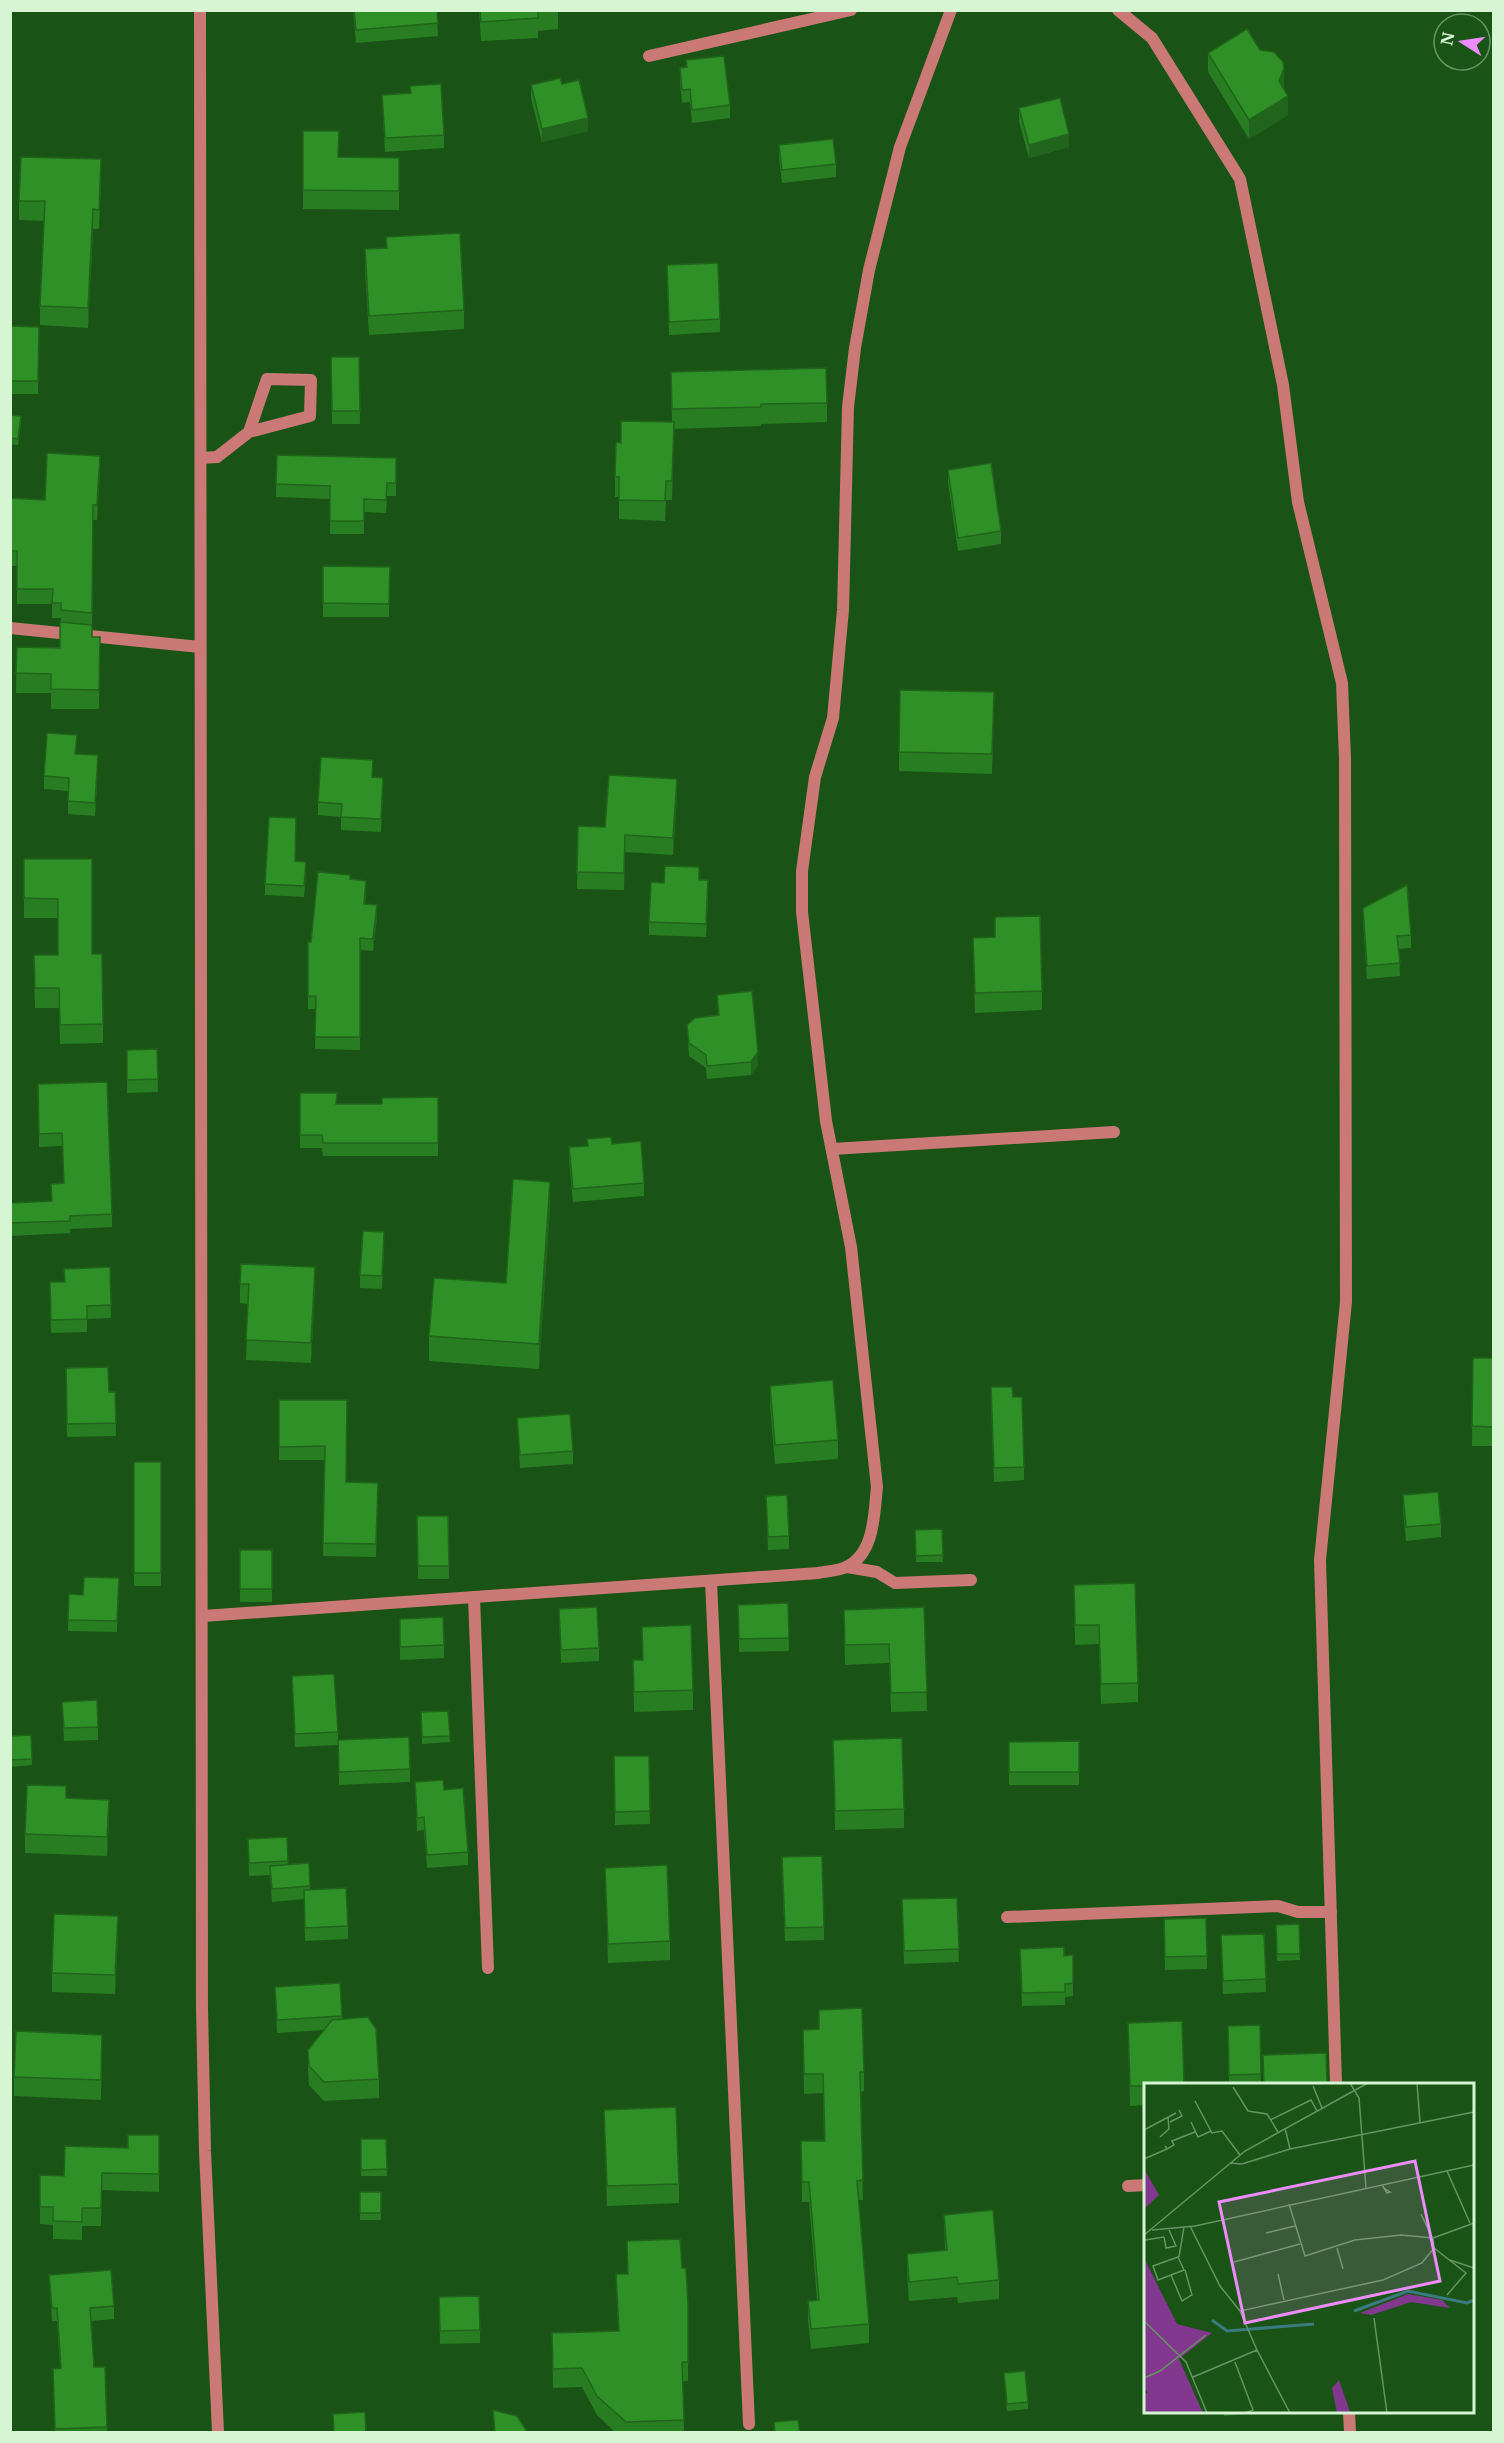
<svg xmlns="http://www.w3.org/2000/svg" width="1504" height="2443" font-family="Merriweather,serif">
<rect width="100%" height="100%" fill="#1a5316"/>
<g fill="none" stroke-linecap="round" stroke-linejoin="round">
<!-- lane -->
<g stroke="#ca7976" stroke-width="12">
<polyline points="1118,10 1152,38 1240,179 1283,385 1298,502 1342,683 1345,759 1346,1302 1320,1560 1336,2084"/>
<polyline points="649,56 851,10"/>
<polyline points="201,458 217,457 249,432 310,416 311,380 267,379 249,432"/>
<polyline points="832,1149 1114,1132"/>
<polyline points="847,1567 877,1572 895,1583 971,1580"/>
<polyline points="711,1581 749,2424"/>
<polyline points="474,1597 488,1968"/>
<polyline points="1007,1917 1278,1906 1298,1912 1331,1912"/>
<polyline points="1128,2186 1146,2185"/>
<polyline points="1349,2412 1350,2432"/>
</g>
<!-- street -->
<g stroke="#ca7976" stroke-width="12">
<polyline points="200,10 202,2008 205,2151 218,2432"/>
<polyline points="10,628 200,647"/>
<path d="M 203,1616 L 818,1573 C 826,1571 838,1571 846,1567 C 875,1554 874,1513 877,1487 L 851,1247 L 826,1121 L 802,912 L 802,871 L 815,777 L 833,718 L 843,610 L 848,407 L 855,348 L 869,270 L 900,147 L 951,10"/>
</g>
</g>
<!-- wall -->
<g fill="#287c22">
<polygon points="353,10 437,10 438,36 356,43"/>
<polygon points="479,10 558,10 558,29 538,31 538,38 481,41"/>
<polygon points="1260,50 1284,89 1288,115 1249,139 1208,72 1208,53"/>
<polygon points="686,60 730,105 730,118 692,123 690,102 682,103 680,81 680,68 686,67"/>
<polygon points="531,85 588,131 542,142 531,98"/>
<polygon points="410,86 444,135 444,148 385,152 382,95 410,93"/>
<polygon points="1019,108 1069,147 1029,158 1019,121"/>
<polygon points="303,131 338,157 399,158 399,210 303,209"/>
<polygon points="779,145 836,164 836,177 782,183 779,158"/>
<polygon points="101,178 99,229 93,229 88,328 40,325 40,306 44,221 19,220 19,201"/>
<polygon points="386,248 464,310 464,329 369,335 365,269 365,249"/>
<polygon points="667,265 720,319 720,332 669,335"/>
<polygon points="10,326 39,327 38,394 10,394"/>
<polygon points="331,357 359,357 360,424 332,424"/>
<polygon points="671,372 827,403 827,422 761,424 761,426 674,429 672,500 666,500 665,521 619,519 619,497 615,497 615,477 621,443 672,422"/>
<polygon points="10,415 21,422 18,445 10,444"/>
<polygon points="277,455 396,458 396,496 387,496 386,513 364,512 364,534 330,534 330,499 276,497"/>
<polygon points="948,470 1001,531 1001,544 958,551 948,483"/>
<polygon points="100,472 97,520 93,520 92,637 100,637 99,709 51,709 51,693 16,693 17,647 60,648 61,618 52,618 52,604 17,604 17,566 10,566 10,498 45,500"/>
<polygon points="323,566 390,567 389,617 323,617"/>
<polygon points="994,711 992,774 899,771 899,752"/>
<polygon points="76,754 98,768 95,816 68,814 68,791 44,789 44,776"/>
<polygon points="373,777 383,791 381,832 341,830 341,817 318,815 318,802"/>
<polygon points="677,796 673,855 625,852 624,890 577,889 578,826 605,827"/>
<polygon points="24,859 92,859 92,954 103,1024 103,1043 60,1044 59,1008 35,1008 34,975 58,955 58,918 24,918"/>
<polygon points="295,861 306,873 304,897 265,895 265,884"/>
<polygon points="350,879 366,893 365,904 377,917 373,951 360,950 360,1050 315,1049 316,1009 308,1009 308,942 311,942"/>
<polygon points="699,880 708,894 706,937 649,935 649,922 664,883"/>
<polygon points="1363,908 1411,935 1411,948 1399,949 1400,976 1367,979 1363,921"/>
<polygon points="995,937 1042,991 1042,1010 975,1013 973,938"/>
<polygon points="717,995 758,1065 751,1075 707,1079 706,1068 689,1056 687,1025 718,1015"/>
<polygon points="157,1049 158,1092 127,1093 127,1050"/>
<polygon points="38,1084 112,1214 112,1227 70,1229 70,1233 10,1236 10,1203 51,1201 51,1184 64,1183 62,1146 39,1147"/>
<polygon points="300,1093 336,1104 382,1104 438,1097 438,1156 323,1156 322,1148 300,1148"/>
<polygon points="612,1144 644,1183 644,1196 573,1202 569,1160 569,1147"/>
<polygon points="550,1207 539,1369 429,1361 429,1336 506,1283"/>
<polygon points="384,1245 382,1289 360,1288 360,1275"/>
<polygon points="110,1267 111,1318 87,1319 87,1332 51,1333 50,1282 64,1282 64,1269"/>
<polygon points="240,1284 315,1286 311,1363 246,1360 248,1304 240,1303"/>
<polygon points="1473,1358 1494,1358 1494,1446 1472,1446"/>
<polygon points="66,1368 109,1392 115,1392 116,1436 67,1437"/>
<polygon points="770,1386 838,1440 838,1459 775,1464 770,1405"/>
<polygon points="1013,1397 1024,1467 1024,1480 994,1482 991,1400"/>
<polygon points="279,1400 347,1400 346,1482 378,1483 376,1557 323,1556 325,1460 279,1460"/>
<polygon points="517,1418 573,1451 573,1464 520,1468"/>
<rect x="134" y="1462" width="27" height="124"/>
<polygon points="1403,1495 1441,1524 1441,1537 1406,1541 1403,1508"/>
<polygon points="766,1496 789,1536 789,1549 768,1550"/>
<polygon points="417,1516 448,1516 449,1579 418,1579"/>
<polygon points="942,1529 943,1562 916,1562 915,1530"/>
<rect x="240" y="1550" width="32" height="52"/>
<polygon points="119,1578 117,1632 68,1631 69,1594 83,1595"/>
<polygon points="1074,1585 1138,1683 1138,1702 1101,1704 1099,1644 1075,1645"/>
<polygon points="788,1603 789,1651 739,1652 738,1605"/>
<polygon points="924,1607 927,1711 891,1712 889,1663 845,1665 844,1610"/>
<polygon points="559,1609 599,1648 599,1661 561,1663"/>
<polygon points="642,1627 693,1690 693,1710 634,1712 633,1660 643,1660"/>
<polygon points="400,1632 444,1645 444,1658 400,1660"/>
<polygon points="292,1676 338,1732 338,1745 295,1747"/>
<polygon points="62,1702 98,1727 98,1740 64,1741"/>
<polygon points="448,1711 450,1742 422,1744 421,1712"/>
<polygon points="31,1735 32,1765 10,1767 10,1736"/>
<polygon points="338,1740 410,1769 410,1782 339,1785"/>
<polygon points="833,1740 904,1809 904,1828 835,1830"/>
<polygon points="1079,1741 1079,1785 1009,1785 1009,1742"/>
<polygon points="614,1756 649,1756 650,1824 615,1825"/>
<polygon points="415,1782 444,1790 468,1852 468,1865 427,1868 424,1830 417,1831"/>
<polygon points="66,1798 109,1819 107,1856 25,1853 25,1834"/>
<polygon points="287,1837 288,1865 309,1863 310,1890 348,1926 348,1939 305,1941 304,1899 272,1902 270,1875 249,1876 248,1839"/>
<polygon points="605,1868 670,1941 670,1960 608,1963"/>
<polygon points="782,1870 824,1927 824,1940 785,1941"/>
<polygon points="957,1898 959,1962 904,1964 902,1899"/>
<polygon points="1206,1918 1207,1969 1165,1970 1164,1919"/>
<polygon points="1299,1924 1300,1960 1277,1961 1276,1925"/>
<polygon points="1264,1934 1266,1992 1223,1994 1221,1935"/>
<polygon points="118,1935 115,1994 52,1992 52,1973"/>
<polygon points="1073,1955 1073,1996 1065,1997 1065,2005 1022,2006 1020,1962"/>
<polygon points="340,1983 342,2019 379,2079 379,2098 324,2101 309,2085 308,2069 308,2050 324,2030 277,2033 275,1987"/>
<polygon points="819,2010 864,2072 864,2091 861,2092 863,2200 858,2200 869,2324 869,2343 811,2349 808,2320 808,2301 817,2300 809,2202 802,2202 801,2141 824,2141 823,2093 804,2094 803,2030 819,2029"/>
<polygon points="1128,2023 1146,2085 1146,2105 1130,2106"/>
<polygon points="1260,2025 1261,2085 1229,2085 1228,2026"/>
<polygon points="102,2054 101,2100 14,2096 14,2077"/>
<polygon points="604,2110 679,2184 679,2203 607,2206"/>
<polygon points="159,2135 159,2192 102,2190 101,2226 82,2226 82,2240 53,2239 53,2225 40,2224 40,2175 64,2176 128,2148"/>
<polygon points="361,2139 386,2139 387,2176 361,2176"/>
<rect x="360" y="2192" width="21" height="28"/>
<polygon points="944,2215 999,2280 999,2299 958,2303 957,2297 909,2301 907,2273 907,2254 945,2250"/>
<polygon points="627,2241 682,2268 688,2304 688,2381 683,2381 684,2433 616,2433 597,2415 582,2387 553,2388 552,2333 618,2331 616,2274 627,2274"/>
<polygon points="49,2275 114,2306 114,2319 91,2321 94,2367 105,2367 107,2433 55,2433 53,2382 60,2368 57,2321 52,2321"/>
<polygon points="439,2297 480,2330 480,2343 440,2344"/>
<polygon points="1004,2373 1028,2402 1028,2409 1007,2411"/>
<polygon points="1224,2412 1264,2412 1224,2416"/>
</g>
<!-- shaded-wall -->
<g fill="#20651b">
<polygon points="1284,69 1284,89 1279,81"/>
<polygon points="1288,96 1288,115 1249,139 1249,120"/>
<polygon points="588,118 588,131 542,142 542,129"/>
<polygon points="1069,134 1069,147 1029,158 1029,145"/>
<polygon points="93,209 93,229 88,328 88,308"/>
<polygon points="674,422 674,442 672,500 672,481"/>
<polygon points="100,456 100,472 97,520 97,505"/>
<polygon points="98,755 98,768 95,816 95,803"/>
<polygon points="383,778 383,791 381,832 381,819"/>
<polygon points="677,779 677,796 673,855 673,838"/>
<polygon points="377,905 377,917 373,951 373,939"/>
<polygon points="758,1052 758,1065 751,1075 751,1062"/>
<polygon points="550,1182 550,1207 539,1369 539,1344"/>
<polygon points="384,1232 384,1245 382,1289 382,1276"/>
<polygon points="315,1267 315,1286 311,1363 311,1343"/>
<polygon points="109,1800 109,1819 107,1856 107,1837"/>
<polygon points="118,1916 118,1935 115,1994 115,1975"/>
</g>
<!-- building -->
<g fill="#2e9027" stroke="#20651b" stroke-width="1.5">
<polygon points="354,10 437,10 438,23 356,30"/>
<polygon points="480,10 550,10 538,11 538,18 481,22"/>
<polygon points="1247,29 1260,50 1274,52 1283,62 1284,69 1279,81 1288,96 1249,120 1208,53"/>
<polygon points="724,56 730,105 692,110 690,89 682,90 680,68 687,67 686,60"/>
<polygon points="560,78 562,84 579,80 588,118 542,129 531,85"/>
<polygon points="441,84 444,135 385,138 382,95 411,93 410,86"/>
<polygon points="1060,98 1069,134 1029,145 1019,108"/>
<polygon points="303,131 339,131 338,157 399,158 399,191 303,190"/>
<polygon points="833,139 836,164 782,170 779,145"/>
<polygon points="21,157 101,159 99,210 93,209 88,308 40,306 45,201 19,201"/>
<polygon points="460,233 464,310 369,316 365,249 387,248 386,237"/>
<polygon points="718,263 720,319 669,322 667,265"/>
<polygon points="10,326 39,327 38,381 10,381"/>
<polygon points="331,357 359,357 360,411 332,411"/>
<polygon points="826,368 827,403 761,404 761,407 672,409 671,372"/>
<polygon points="10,415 21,416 18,439 10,438"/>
<polygon points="621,421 674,422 672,481 666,481 665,501 619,500 619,477 615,477 616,442 621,443"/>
<polygon points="47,453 100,456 97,505 93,505 92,613 61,610 61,603 52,603 53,589 17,589 17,551 10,551 10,498 45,500"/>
<polygon points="277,455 396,458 396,483 387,483 386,500 364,499 364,521 330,521 330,486 276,484"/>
<polygon points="991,463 1001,531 958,538 948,470"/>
<polygon points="323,566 390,567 389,604 323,603"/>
<polygon points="60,622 92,625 92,637 100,637 99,690 51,689 51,674 16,673 17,647 60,648"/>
<polygon points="900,690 994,692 992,754 899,752"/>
<polygon points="47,733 77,735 75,754 98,755 95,803 68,801 69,778 44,776"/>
<polygon points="321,757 373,760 372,777 383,778 381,819 341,817 342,804 318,802"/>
<polygon points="609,775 677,779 673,838 625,835 624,873 577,872 578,826 605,827"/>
<polygon points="269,817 296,818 295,861 306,862 304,886 265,884"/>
<polygon points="24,859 92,859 92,954 102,954 103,1024 60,1025 59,988 35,988 34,955 58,955 58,899 24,898"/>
<polygon points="665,866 699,867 699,880 708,880 706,924 649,922 651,882 664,883"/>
<polygon points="318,872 350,875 350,879 366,881 364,904 377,905 373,939 360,938 360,1037 315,1037 316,996 308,996 308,942 311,942"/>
<polygon points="1407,885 1411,935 1397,936 1400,963 1367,966 1363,908"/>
<polygon points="1040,916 1042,991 975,993 973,938 995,937 995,917"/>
<polygon points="752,991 758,1052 751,1062 707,1066 706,1055 689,1043 687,1025 695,1018 719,1015 717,995"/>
<polygon points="157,1049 158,1079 127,1080 127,1050"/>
<polygon points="107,1082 112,1214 70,1216 70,1221 10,1223 10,1203 52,1201 51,1184 64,1183 62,1133 39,1134 38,1084"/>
<polygon points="300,1093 337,1093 336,1104 382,1104 382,1098 438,1097 438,1143 323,1143 322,1135 300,1135"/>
<polygon points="611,1137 612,1144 641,1141 644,1183 573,1189 569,1147 588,1146 587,1139"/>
<polygon points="513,1179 550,1182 539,1344 429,1336 434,1278 506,1283"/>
<polygon points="363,1231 384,1232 382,1276 360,1275"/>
<polygon points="241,1264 315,1267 311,1343 246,1340 249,1284 240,1284"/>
<polygon points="110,1267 111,1305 87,1306 87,1319 51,1320 50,1282 65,1282 64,1269"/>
<polygon points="1473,1358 1494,1358 1494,1427 1472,1426"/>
<polygon points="108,1367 109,1392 115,1392 116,1423 67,1424 66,1368"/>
<polygon points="833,1380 838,1440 775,1445 770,1386"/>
<polygon points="991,1387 1012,1387 1013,1397 1022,1397 1024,1467 994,1468"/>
<polygon points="279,1400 347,1400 346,1482 378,1483 376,1544 323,1543 325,1446 279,1447"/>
<polygon points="570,1414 573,1451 520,1455 517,1418"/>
<rect x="134" y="1462" width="27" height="111"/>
<polygon points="1438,1492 1441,1524 1406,1527 1403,1495"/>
<polygon points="787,1495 789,1536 768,1537 766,1496"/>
<polygon points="417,1516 448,1516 449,1566 418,1566"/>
<polygon points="942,1529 943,1555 916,1556 915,1530"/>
<rect x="240" y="1550" width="32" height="39"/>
<polygon points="84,1577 119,1578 117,1621 68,1620 69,1594 83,1595"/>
<polygon points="1135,1583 1138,1683 1101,1684 1099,1625 1075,1625 1074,1585"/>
<polygon points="788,1603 789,1638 739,1639 738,1605"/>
<polygon points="597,1607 599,1648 561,1650 559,1609"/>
<polygon points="924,1607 927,1692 891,1693 889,1644 845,1645 844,1610"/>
<polygon points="443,1617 444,1645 400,1647 400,1619"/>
<polygon points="691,1625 693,1690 634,1692 633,1660 643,1660 642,1627"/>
<polygon points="334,1674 338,1732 295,1734 292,1676"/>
<polygon points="97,1700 98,1727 64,1728 62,1702"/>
<polygon points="448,1711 450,1736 422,1737 421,1712"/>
<polygon points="31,1735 32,1759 10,1760 10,1736"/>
<polygon points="409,1737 410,1769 339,1772 338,1740"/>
<polygon points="902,1738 904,1809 835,1811 833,1740"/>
<polygon points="1079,1741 1079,1772 1009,1772 1009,1742"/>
<polygon points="614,1756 649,1756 650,1811 615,1812"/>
<polygon points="443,1780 444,1790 463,1788 468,1852 427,1855 424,1817 417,1818 415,1782"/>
<polygon points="27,1785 66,1786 66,1798 109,1800 107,1837 25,1834"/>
<polygon points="287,1837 288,1861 249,1863 248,1839"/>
<polygon points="822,1856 824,1927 785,1928 782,1857"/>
<polygon points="309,1863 310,1886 272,1889 270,1866"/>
<polygon points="667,1865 670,1941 608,1944 605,1868"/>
<polygon points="346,1888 348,1926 305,1928 304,1890"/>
<polygon points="957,1898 959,1949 904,1951 902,1899"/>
<polygon points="54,1914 118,1916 115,1975 52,1973"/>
<polygon points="1206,1918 1207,1956 1165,1957 1164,1919"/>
<polygon points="1299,1924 1300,1954 1277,1954 1276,1925"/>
<polygon points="1264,1934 1266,1979 1223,1981 1221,1935"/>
<polygon points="1064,1947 1064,1956 1073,1955 1073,1983 1065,1984 1065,1992 1022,1993 1020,1949"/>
<polygon points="340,1983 342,2016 277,2020 275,1987"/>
<polygon points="862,2008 864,2072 860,2072 863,2180 857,2181 869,2324 811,2329 808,2301 819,2300 809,2182 802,2182 801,2141 825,2141 823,2074 804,2074 803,2030 819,2029 819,2010"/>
<polygon points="368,2017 376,2029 379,2079 324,2082 309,2066 308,2050 332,2020"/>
<polygon points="1182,2021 1184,2085 1146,2085 1146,2086 1130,2086 1128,2023"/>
<polygon points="1260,2025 1261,2074 1229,2075 1228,2026"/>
<polygon points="16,2031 102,2035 101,2080 14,2077"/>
<polygon points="1326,2053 1327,2084 1264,2085 1263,2055"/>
<polygon points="676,2107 679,2184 607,2186 604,2110"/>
<polygon points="128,2135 159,2135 159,2174 102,2173 101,2208 82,2208 82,2222 53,2221 53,2207 40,2207 40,2175 64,2176 65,2146 128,2148"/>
<polygon points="361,2139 386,2139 387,2169 361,2170"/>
<rect x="360" y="2192" width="21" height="21"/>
<polygon points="993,2210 999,2280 958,2284 957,2277 909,2282 907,2254 947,2250 944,2215"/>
<polygon points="680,2239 682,2268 686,2268 688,2304 688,2362 682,2362 684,2420 626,2422 597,2396 582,2368 553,2369 552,2333 619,2331 616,2274 628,2274 627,2241"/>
<polygon points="111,2270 114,2306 90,2308 94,2367 105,2367 107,2427 55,2429 53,2369 61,2368 57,2308 52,2308 49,2275"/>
<polygon points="479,2296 480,2330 440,2331 439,2297"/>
<polygon points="1025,2371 1028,2402 1007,2404 1004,2373"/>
<polygon points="493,2410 517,2416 528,2433 495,2433"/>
<polygon points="365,2412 366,2433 334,2433 333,2414"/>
<polygon points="798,2420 800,2433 775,2433 774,2422"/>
</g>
<!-- overview -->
<g transform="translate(1144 2083)">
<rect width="330" height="330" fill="#1a5316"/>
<path d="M 0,86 L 15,112 L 0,126 ZM 0,175 L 33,241 L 68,250 L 35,276 L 59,330 L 0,330 L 0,311 L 4,310 L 0,305 ZM 264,211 L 298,217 L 306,225 L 267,219 L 227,232 L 216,230 ZM 195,297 L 206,329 L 206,330 L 193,330 L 188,305 Z" fill="#83388f"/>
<path fill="none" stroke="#3a7b80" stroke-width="3" d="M 210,228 L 264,208 L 323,220 L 330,217M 68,237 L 83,248 L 170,241"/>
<path fill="none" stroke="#659462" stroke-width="1.5" d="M 206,0 L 215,15 L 222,105M 273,0 L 276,40M 169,3 L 178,25M 89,4 L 104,28 L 123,31 L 134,49M 51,18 L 68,50 L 78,48 L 96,72M 126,37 L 167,17 L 173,28M 26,39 L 38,33 L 35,27M 47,39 L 54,54 L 67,48M 141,45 L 146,66M 0,47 L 32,30M 16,54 L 25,46 L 24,34M 21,63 L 23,66 L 30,62 L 28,58 L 51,49M 0,76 L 23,66M 86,80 L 98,81 L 146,66 L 330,29M 303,88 L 326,140M 238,102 L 243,110 L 246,109 L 240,105M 145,121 L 161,173 L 211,157 L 257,152 L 289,155 L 290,165M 277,131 L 288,154M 46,143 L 76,203 L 96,228M 8,147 L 51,143 L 330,82M 122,150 L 151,143M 0,152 L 101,68 L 224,0M 20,154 L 22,165 L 32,163 L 25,147M 289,155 L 330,140M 1,157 L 20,154M 193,165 L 199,186M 34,174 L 40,187 L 14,197 L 9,183 ZM 35,174 L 40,144M 306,177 L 330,185M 90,179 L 156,161M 134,191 L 140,217M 27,192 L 38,218 L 48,212 L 41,187M 230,235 L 243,330M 0,238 L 42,279 L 63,330M 113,267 L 146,330M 91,279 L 109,327 L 101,330M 49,294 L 113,267 L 96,228 L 239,197 L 278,180 L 290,165 L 322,190 L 303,212M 0,295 L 16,288 L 62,252"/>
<path fill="#ec8cfa" fill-opacity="0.15" stroke="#ec8cfa" stroke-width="3" d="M 271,78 L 296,198 L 101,240 L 75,119 Z"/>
<rect width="330" height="330" fill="none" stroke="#d6f5d3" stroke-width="3"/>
</g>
<!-- border -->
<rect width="1504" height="2443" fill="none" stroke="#d6f5d3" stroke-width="24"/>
<!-- north arrow -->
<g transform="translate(1462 42) rotate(282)"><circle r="28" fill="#1a5316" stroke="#659462" stroke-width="1.5"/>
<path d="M0-4.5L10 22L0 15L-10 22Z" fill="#ec8cfa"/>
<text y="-9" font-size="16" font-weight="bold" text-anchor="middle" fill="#d6f5d3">N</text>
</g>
</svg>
